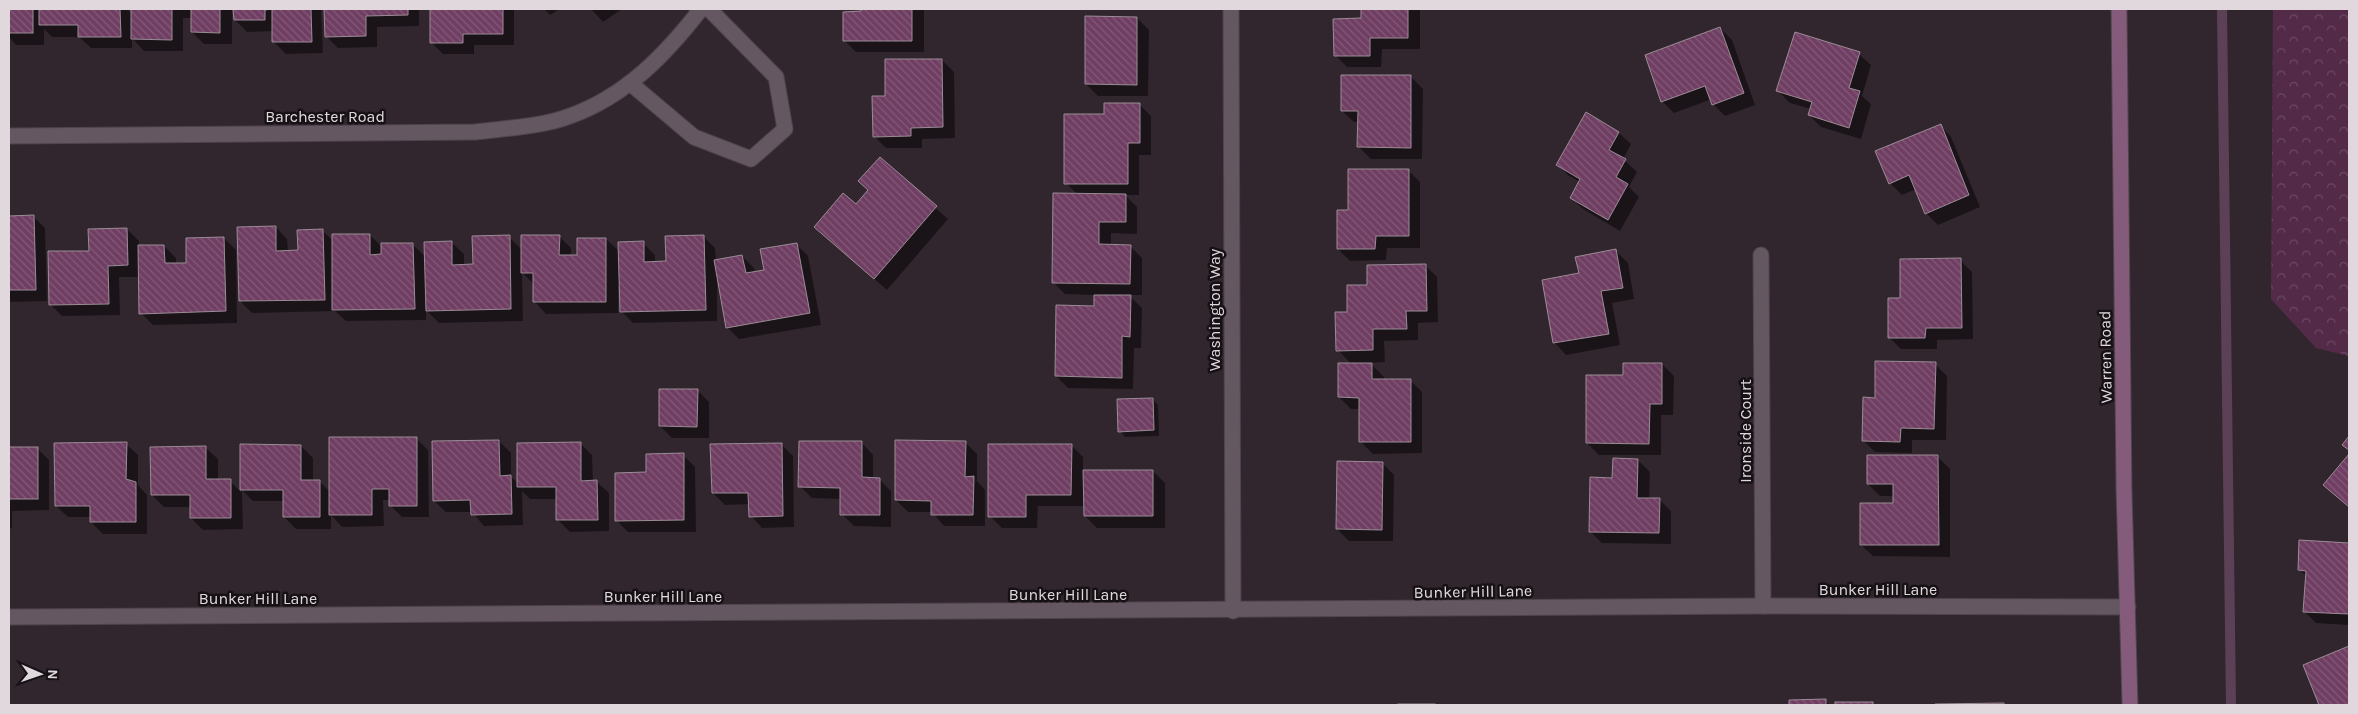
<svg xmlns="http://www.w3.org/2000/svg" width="2358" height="714" font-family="Karla,sans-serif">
<defs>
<pattern id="forest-crowns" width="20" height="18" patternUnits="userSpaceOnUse" patternTransform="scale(1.25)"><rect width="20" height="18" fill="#532b49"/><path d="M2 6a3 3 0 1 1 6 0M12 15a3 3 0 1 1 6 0" fill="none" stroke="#6b4963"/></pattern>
<pattern id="building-back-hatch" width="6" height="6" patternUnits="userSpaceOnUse" patternTransform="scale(1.25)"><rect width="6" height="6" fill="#6f3e62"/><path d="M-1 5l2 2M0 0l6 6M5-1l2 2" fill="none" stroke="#835978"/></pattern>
</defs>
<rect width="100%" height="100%" fill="#32262e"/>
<!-- forest -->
<polygon fill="url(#forest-crowns)" points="2273,9 2349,9 2349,356 2316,348 2271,299"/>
<!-- shadow -->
<g fill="#0007">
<polygon points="9,9 127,9 132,14 132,9 232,9 232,44 204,44 192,32 192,18 183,18 183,51 144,51 132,38 132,48 91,48 79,37 52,37 44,29 44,45 16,45 9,37"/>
<polygon points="235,9 321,9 323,53 286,54 274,42 273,31 247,32 235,20"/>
<polygon points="325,9 419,9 419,26 377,27 377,47 338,48 326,36"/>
<polygon points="431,9 514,9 514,45 474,45 474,54 443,54 431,42"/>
<polygon points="544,9 560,9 550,15"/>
<polygon points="591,9 622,9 603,22"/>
<polygon points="863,9 924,9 924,52 856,52 844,40 863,13"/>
<polygon points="1362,9 1420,9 1420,49 1382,49 1381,67 1347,67 1335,55 1362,20"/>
<polygon points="1137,18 1149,30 1148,96 1098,96 1086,84"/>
<polygon points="1720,28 1732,40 1755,105 1725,116 1713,104 1712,99 1674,113 1662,101"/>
<polygon points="1859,54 1871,65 1862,96 1871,104 1861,139 1821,127 1809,115 1811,109 1790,103 1778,91"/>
<polygon points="942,60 954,72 955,138 922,139 922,148 886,148 874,136 887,97"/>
<polygon points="1411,77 1423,89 1422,159 1371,159 1359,147 1359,122 1354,122 1342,111"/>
<polygon points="1139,104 1151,116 1151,155 1139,155 1139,195 1125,195 1137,207 1137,234 1111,233 1111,246 1130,246 1142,258 1142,295 1129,295 1142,308 1141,348 1134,348 1133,389 1068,388 1056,376 1096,307 1095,295 1065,294 1053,282 1077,194 1066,183 1106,115"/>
<polygon points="1586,114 1619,133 1631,144 1623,159 1637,172 1629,187 1639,197 1620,231 1583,209 1571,198 1580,182 1569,176 1557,164"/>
<polygon points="1940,125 1951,137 1980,207 1938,225 1926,213 1916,189 1902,195 1890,183"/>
<polygon points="880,159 948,219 887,290 828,239 869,190"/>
<polygon points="1408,170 1420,182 1420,248 1387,248 1386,260 1350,261 1338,249 1350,212"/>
<polygon points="33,216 45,228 47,301 9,302 9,217"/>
<polygon points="276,227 287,239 288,252 299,252 323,231 333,241 370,235 382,247 413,245 426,257 452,243 464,254 464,266 474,266 509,237 522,250 559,236 571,248 571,257 578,256 606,239 620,252 643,243 655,255 655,263 667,262 703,236 715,248 716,261 742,256 754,268 755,272 766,271 796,244 808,256 821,325 739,339 727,327 717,274 717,321 633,323 621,311 620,286 618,286 618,313 546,314 535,302 534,285 522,272 523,321 439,323 426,310 426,320 346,321 335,311 252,313 240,301"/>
<polygon points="127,229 139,241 139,247 164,246 176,258 176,264 188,264 224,238 236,250 237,323 153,325 141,313 140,277 119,277 120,315 62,316 50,304 90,252"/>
<polygon points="1616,251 1628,263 1634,299 1612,303 1620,345 1566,355 1555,343 1580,274"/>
<polygon points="1960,260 1972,272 1973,339 1937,340 1937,349 1901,349 1889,337 1902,299"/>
<polygon points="1425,265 1437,277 1438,322 1418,323 1418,340 1384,341 1385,362 1351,364 1338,350 1348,313 1368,286"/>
<polygon points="1662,364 1674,376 1673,415 1661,415 1661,455 1599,455 1587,443 1625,376"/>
<polygon points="1935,364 1947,376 1946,440 1912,440 1912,453 1875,452 1863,440 1876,399"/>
<polygon points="1372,365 1384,377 1384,380 1410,380 1422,392 1422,453 1373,454 1361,442 1361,409 1351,409 1339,397"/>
<polygon points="697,390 709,402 709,438 672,438 660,426"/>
<polygon points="1153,399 1158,405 1159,436 1125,437 1120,431"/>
<polygon points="416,438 428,450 429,517 402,517 390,505 390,500 383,500 384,526 342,527 331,515 331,529 296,529 284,517 284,501 253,501 242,490 243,529 203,530 191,518 191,507 164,507 152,495 206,448 218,459 218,481 230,481 241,492 241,445 301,446 313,458 313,481 319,481 330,492"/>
<polygon points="499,441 511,453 511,477 519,484 580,443 592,455 593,482 597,482 609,493 609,531 570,532 558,520 558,499 530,499 522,491 523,525 484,526 472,512 446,512 434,501"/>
<polygon points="965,442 977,454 977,481 985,490 985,526 944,526 932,512 908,512 896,500"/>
<polygon points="862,443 873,455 873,479 879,479 891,491 891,527 854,526 842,514 842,499 812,498 800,486"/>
<polygon points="126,444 138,455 138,485 147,495 147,534 103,534 91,522 91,517 68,517 56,506"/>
<polygon points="781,444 793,456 794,527 762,528 751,516 750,504 725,505 713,493"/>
<polygon points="1071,445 1083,457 1083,472 1153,471 1165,483 1165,528 1097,528 1085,516 1085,506 1038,506 1037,528 1002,528 990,516"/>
<polygon points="9,448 37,448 49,460 49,510 12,511 12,528 9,529"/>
<polygon points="683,455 695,467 696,532 628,532 616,520 648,474"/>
<polygon points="2349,456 2349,508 2325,485"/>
<polygon points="1938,457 1950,469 1950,557 1873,556 1861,545 1894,504 1894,496 1880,496 1868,484"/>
<polygon points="1638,460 1650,472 1649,499 1659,499 1671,511 1671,544 1602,543 1590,531 1613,479"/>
<polygon points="1382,463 1394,475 1393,541 1349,541 1337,529"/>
<polygon points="2300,541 2349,545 2349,625 2316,623 2304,611 2307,577 2299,569"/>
<polygon points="2349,648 2349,705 2320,705 2304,665"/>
<polygon points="1790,701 1825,701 1830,705 1790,705"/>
<polygon points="2003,704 2004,705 1936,705"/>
</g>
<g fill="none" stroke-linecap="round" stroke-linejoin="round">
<!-- stream -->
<polyline stroke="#5c4156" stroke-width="10" points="2222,9 2231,705"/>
</g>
<!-- building -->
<g fill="url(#building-back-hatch)" stroke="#9b8c96">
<rect x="9" y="9" width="24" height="24"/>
<polygon points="39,9 120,9 121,37 78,37 78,25 39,25"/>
<polygon points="131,9 172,9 172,40 131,39"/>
<polygon points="191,9 220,9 220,33 191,32"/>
<polygon points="233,9 311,9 312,42 272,42 272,9 265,10 265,20 234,20"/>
<polygon points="324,9 408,9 408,15 366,16 366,36 325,37"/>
<polygon points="430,9 503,9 503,34 463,34 463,43 430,43"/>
<polygon points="861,9 912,9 912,41 843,41 843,12 861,11"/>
<polygon points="1361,9 1408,9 1408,38 1370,38 1370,56 1334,56 1333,19 1361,18"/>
<polygon points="1085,16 1137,17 1137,85 1085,84"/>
<polygon points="1720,27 1744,93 1712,105 1705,86 1661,102 1645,55"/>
<polygon points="1795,32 1860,52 1849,88 1860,91 1849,128 1808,115 1812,102 1776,91"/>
<polygon points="885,59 942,59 943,127 911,128 911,136 873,137 872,96 885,96"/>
<polygon points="1341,75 1411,75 1411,148 1357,147 1358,111 1341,111"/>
<polygon points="1104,103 1140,103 1140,143 1128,143 1128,184 1064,184 1064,114 1104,114"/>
<polygon points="1586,112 1619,132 1609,150 1626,159 1616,177 1628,184 1608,220 1570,198 1580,179 1556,165"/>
<polygon points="1941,124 1969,195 1925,214 1909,175 1889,184 1875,151"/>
<polygon points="880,157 937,206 874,279 814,227 843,193 856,204 868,190 858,181"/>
<polygon points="1348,169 1409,169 1409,236 1376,236 1375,249 1337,249 1337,210 1348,210"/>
<polygon points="1053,193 1126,194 1126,222 1099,222 1099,244 1131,245 1130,284 1052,283"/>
<polygon points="34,215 36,290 9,290 9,216"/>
<polygon points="276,226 276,251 298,250 297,230 323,229 325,300 239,301 237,227"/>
<polygon points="127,228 128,265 108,266 109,304 49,305 48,251 89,251 88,229"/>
<polygon points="332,234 370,234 370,255 381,254 381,243 413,243 415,309 332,310"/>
<polygon points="510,235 511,309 426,311 424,242 452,241 452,265 473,264 472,236"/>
<polygon points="521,235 560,235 559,255 577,255 577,238 606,238 606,302 533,302 533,273 521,273"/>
<polygon points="704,235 706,310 620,312 618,242 644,241 644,262 666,261 665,236"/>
<polygon points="224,237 226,311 139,314 138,245 164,245 165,263 186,263 186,238"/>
<polygon points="797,243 810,313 726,328 714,260 742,255 746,273 764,270 760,249"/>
<polygon points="1616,249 1623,288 1601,291 1609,334 1553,343 1542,280 1579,273 1575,257"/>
<polygon points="1961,258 1962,328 1926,328 1925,338 1888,338 1888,298 1900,298 1900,259"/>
<polygon points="1426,264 1427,311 1406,311 1407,329 1373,329 1373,350 1336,351 1335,312 1347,312 1347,285 1367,285 1367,265"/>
<polygon points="1094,295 1131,295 1130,337 1122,336 1122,378 1055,376 1056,305 1094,306"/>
<polygon points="1875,361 1936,362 1934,429 1901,428 1900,442 1862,441 1863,397 1875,398"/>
<polygon points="1338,363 1372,363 1372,379 1411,379 1411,442 1359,442 1359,398 1338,397"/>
<polygon points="1623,363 1662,363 1662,404 1650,404 1649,444 1586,443 1586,375 1623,375"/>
<polygon points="659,389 698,389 697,427 659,426"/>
<polygon points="1153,398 1154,430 1118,432 1117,399"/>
<polygon points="2349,436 2349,450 2342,445"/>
<polygon points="329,437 417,437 417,506 389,506 389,489 372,489 372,515 329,515"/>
<polygon points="499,440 500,476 511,475 512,514 471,515 470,500 433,501 432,441"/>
<polygon points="895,440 966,441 965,477 974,476 973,515 931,515 931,501 895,500"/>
<polygon points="799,441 862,441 862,477 880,478 880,515 840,515 840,488 798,487"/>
<polygon points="127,442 126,479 136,482 136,522 90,522 90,506 55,506 54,443"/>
<polygon points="581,442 581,481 597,480 598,520 556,520 556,487 517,487 517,443"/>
<polygon points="782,443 783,516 749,517 748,493 712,493 710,444"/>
<polygon points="240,444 301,445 301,480 320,480 320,517 283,517 283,490 240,490"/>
<polygon points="988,444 1072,444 1071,495 1026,495 1026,517 988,517"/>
<polygon points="206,446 206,479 231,479 231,518 190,518 190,495 151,495 150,447"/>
<rect x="9" y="447" width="29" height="52"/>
<polygon points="684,453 684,520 615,521 615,473 646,472 646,454"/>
<polygon points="2349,454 2349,507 2323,485"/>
<polygon points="1867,455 1938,455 1939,545 1860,545 1860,503 1893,503 1893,484 1867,484"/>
<polygon points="1613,458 1638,459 1637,498 1660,498 1659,533 1589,532 1590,477 1612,478"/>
<polygon points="1337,461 1383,462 1382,530 1336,529"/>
<polygon points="1083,470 1153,470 1153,516 1084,516"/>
<polygon points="2299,540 2349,543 2349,614 2303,612 2306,571 2298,570"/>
<polygon points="2349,646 2349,705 2319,705 2303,665"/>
<polygon points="1826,699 1826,705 1789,705 1789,700"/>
<rect x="1835" y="702" width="38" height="3"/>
<polygon points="2004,703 2004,705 1935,705 1935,704"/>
<rect x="1398" y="704" width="37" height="1"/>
</g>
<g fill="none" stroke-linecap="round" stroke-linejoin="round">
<defs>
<g id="street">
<polyline points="1231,9 1233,611"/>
<polyline points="630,83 694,137 751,159 785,129 776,77 709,9"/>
<path d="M 9,136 L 475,132 C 506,128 541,127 570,116 C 626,96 666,54 701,9"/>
<polyline points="1761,255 1763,606"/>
<polyline points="9,617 1763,606 2128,607"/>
</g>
<polyline id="secondary" points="2119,9 2124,490 2130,705"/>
</defs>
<!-- street casing -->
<use href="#street" stroke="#4d434a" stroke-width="17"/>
<!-- secondary casing -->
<use href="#secondary" stroke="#4d434a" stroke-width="17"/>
<!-- street -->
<use href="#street" stroke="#655761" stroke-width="15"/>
<!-- secondary -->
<use href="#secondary" stroke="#845b7a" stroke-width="15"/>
</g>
<g text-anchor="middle" stroke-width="5" stroke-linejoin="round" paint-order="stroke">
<!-- street labels -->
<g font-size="16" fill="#e1d8de" stroke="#161114">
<text x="325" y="122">Barchester Road</text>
<text transform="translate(1214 310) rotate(-90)" y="6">Washington Way</text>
<text transform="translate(2105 357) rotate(-91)" y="6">Warren Road</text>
<text transform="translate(1745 431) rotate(-90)" y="6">Ironside Court</text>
<text x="1878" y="595">Bunker Hill Lane</text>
<text transform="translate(1473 591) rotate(-1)" y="6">Bunker Hill Lane</text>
<text x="1068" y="600">Bunker Hill Lane</text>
<text x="663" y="602">Bunker Hill Lane</text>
<text x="258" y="604">Bunker Hill Lane</text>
</g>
</g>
<!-- border -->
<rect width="2358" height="714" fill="none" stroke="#e1d8de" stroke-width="20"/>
<!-- north arrow -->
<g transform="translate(40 674) rotate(92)" stroke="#161114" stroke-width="4" paint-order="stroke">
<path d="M0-4L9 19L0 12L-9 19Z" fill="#e1d8de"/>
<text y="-8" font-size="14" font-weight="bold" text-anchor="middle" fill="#e1d8de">N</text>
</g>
</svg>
